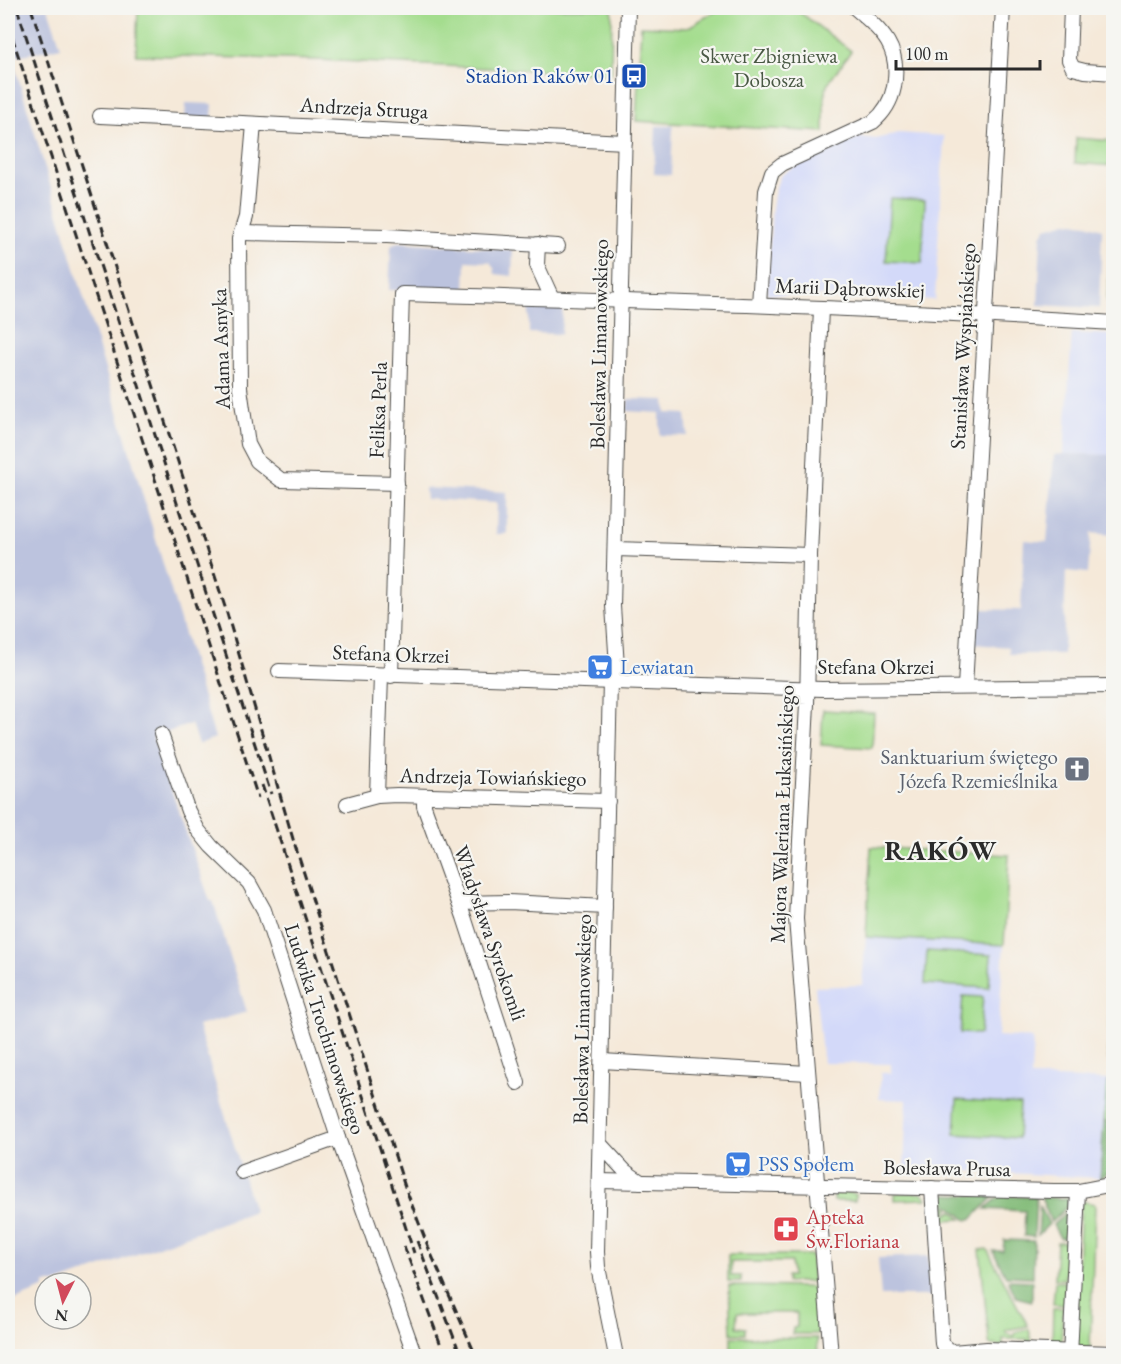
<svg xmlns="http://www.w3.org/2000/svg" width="1121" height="1364" font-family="'EB Garamond',serif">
<rect width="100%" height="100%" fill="#f6f6f2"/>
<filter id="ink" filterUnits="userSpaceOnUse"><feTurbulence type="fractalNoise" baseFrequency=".0167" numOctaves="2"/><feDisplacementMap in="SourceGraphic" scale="12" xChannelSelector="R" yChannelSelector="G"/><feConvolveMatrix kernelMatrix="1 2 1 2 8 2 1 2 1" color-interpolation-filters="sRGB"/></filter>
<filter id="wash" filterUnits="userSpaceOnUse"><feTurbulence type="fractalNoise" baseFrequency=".008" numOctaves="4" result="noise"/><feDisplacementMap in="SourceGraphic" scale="24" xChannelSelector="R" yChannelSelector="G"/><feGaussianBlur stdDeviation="1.35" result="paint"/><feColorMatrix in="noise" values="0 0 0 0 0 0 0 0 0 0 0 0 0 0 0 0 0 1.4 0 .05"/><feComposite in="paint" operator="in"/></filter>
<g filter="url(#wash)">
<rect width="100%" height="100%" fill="#f5e9d9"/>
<!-- built -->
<g fill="#d3d9f9">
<polygon points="899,133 944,136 935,300 767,294 772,208 775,190 780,176 788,170 859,137 876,139"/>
<polygon points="1072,333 1113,335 1113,455 1064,454"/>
<polygon points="866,937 1004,945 998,1036 1033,1038 1031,1077 1108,1080 1100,1178 951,1170 938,1172 904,1171 907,1100 879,1099 881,1073 891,1073 891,1064 823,1063 815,987 862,985"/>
</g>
<!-- industrial -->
<g fill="#bcc3de">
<polygon points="8,8 48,8 61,47 12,57 215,738 198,744 191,724 153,737 210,901 213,901 246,1009 247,1012 198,1026 254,1211 58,1283 45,1283 45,1288 8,1303"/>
<polygon points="186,103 213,104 212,119 185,118"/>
<polygon points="656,126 673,126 671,175 654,174"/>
<polygon points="1067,222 1087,224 1102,229 1099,308 1038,305 1041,236 1046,228"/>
<polygon points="398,242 513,250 512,276 495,274 494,268 490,262 466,261 465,291 389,290 391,246"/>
<polygon points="529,305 563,306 561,334 529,333"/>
<polygon points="628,399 665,400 666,413 686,414 688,436 660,435 660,413 627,411"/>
<polygon points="1064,454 1113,455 1113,535 1091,533 1088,573 1066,571 1063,654 1009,654 1009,647 974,644 977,609 1021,610 1024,540 1047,542 1054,455"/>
<polygon points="425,488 507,492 507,534 496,534 497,503 426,499"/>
<polygon points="1112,562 1114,562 1113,656 1108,656"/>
<polygon points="928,1256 934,1296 881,1296 878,1258"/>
</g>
<!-- green -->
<g fill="#a4dd8e" stroke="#68845c" stroke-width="1.5">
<polygon points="138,8 612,8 611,74 318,60 136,55"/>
<polygon points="721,8 794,8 851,51 827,85 824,104 824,132 636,121 641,26 687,28"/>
<polygon points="1076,138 1113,141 1113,166 1075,163"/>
<polygon points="890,198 925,200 922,263 886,261"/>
<polygon points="1110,262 1113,262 1113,302 1107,301"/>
<polygon points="823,710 874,713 872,748 821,745"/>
<polygon points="871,847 1009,855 1004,945 866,937"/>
<polygon points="927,951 991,955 989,988 925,984"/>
<polygon points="1113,968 1114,1059 1108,1059"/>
<polygon points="963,996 983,997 980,1034 960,1033"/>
<polygon points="1107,1082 1113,1082 1113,1132 1109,1132 1109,1123 1104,1122"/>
<polygon points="957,1099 1020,1104 1018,1138 955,1134"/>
<polygon points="834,1190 855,1194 855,1201 834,1201"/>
<polygon points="895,1193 921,1193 925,1195 927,1199 895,1200"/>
<polygon points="1081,1201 1095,1204 1090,1348 1075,1347"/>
<polygon points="940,1202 949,1208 945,1214 947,1215 952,1211 962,1219 941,1220 939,1217"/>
<polygon points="1057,1242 1067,1242 1065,1279 1055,1279"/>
<polygon points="987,1249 1028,1326 1006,1330 1006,1333 1014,1336 1016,1332 1029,1329 1031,1341 1028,1346 1027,1339 1003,1339 1003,1346 990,1345 989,1342 980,1250"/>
<polygon points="728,1255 811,1255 813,1282 787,1282 787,1276 792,1276 791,1262 731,1262 731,1276 741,1276 741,1282 728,1282"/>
<polygon points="1055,1282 1065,1282 1064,1305 1053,1304"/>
<polygon points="729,1286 813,1287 818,1334 793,1334 793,1328 797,1327 797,1313 737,1313 736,1327 745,1328 745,1334 731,1334"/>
<polygon points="1053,1308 1063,1308 1061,1346 1033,1345 1033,1342 1052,1342"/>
<polygon points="731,1337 817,1338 818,1355 731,1356"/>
</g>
<!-- forest -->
<g fill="#83bc79" stroke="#577452" stroke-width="1.5">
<polygon points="1104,1122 1109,1122 1107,1156 1113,1157 1113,1170 1100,1178"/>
<polygon points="941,1194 994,1196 973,1218 967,1220 940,1198"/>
<polygon points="1000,1196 1036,1197 1034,1237 1024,1236 1025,1211 985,1209"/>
<polygon points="1041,1197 1068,1199 1068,1206 1051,1222"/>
<polygon points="1040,1206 1049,1224 1038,1235"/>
<polygon points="1068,1210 1067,1238 1060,1238 1053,1225"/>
<polygon points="1004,1240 1034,1241 1033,1277 1006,1276 993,1251 1003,1251"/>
<polygon points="1008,1280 1032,1281 1032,1301 1016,1297"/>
</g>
</g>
<g filter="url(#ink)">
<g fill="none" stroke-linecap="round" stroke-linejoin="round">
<defs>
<g id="minor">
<polyline points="1071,8 1069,60 1073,68 1085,71 1114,73"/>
<polyline points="100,116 625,142"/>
<polyline points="254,124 246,217 239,239 240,388 248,444 257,461 281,480 397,483"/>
<polyline points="241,233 387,236 558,246"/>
<polyline points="538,244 537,265 552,298"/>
<path d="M 759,305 L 766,191 L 772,172 L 782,164 L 873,122 C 884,113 891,102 894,87 C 901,48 883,32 855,8"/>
<polyline points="821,309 810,555 807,704 796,919 831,1356"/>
<polyline points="615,549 810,555"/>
<polyline points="279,671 822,689 1114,686"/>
<path d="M 391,676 L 402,294 C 639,301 877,308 1114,323"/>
<polyline points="610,681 597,1252 598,1267 616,1356"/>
<polyline points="618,682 613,606 628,8"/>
<polyline points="965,687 1003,8"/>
<polyline points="161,734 188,811 198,830 211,846 249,883 264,910 338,1138 415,1356"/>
<polyline points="377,796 381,676"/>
<polyline points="424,796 424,806 464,917 518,1083"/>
<polyline points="347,804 377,796 397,795 608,801"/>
<polyline points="459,903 509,902 605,907"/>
<polyline points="602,1061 808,1073"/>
<polyline points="600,1144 625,1171 641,1182"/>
<polyline points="242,1172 338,1138"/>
<polyline points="599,1181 1054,1191 1078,1191 1114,1184"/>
<polyline points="932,1188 942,1344 952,1352 987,1349 1114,1353"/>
<polyline points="1070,1356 1078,1191"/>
</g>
</defs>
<!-- minor casing -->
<use href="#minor" stroke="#494845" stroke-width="16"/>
<!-- minor -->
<use href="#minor" stroke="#fff" stroke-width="14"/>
<!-- rail -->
<g stroke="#2b2b2b" stroke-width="3" stroke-dasharray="9 4.5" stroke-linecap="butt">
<polyline points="17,8 271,794"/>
<polyline points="31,8 226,610 293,839 405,1187 429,1249 476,1356"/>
<polyline points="8,24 258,798"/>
<polyline points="262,785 414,1253"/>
<polyline points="417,1241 461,1356"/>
<polyline points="404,1246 445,1356"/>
</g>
</g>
</g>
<!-- icons -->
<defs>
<symbol id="bus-square" viewBox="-11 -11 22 22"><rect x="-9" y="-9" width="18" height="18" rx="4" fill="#1a4fb4" stroke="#f6f6f2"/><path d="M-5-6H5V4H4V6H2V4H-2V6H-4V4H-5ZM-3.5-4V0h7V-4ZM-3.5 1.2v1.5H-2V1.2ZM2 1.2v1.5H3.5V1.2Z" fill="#fff"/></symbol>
<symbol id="supermarket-square" viewBox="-11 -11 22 22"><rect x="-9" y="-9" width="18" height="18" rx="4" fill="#3f7fe0" stroke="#f6f6f2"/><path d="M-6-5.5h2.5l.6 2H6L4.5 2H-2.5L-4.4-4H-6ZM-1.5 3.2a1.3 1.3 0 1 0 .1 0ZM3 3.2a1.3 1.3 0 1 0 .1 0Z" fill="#fff"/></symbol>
<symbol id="church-square" viewBox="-11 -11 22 22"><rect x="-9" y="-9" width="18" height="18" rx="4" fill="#6b7280" stroke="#f6f6f2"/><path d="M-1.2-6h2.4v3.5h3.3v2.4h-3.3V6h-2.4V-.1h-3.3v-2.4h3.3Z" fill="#fff"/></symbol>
<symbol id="pharmacy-square" viewBox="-11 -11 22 22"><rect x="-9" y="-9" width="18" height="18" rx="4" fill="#e0444e" stroke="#f6f6f2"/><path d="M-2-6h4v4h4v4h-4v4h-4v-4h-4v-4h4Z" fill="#fff"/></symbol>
</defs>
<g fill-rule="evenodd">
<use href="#bus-square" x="619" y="61" width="30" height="30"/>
<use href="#supermarket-square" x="585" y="652" width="30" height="30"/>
<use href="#church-square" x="1062" y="754" width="30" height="30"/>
<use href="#supermarket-square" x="723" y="1149" width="30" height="30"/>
<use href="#pharmacy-square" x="771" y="1214" width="30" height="30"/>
</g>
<g text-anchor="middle" stroke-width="4.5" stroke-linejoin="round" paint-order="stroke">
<!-- park labels -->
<g font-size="21" fill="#495844" stroke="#f6f6f2">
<text x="769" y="63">Skwer Zbigniewa<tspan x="769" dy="24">Dobosza</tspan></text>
</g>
<!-- transit labels -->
<g font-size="21" fill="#164399" stroke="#f6f6f2" text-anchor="end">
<text x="614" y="83">Stadion Raków 01</text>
</g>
<!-- street labels -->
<g font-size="21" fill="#2b2b2b" stroke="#f6f6f2">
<text transform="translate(364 108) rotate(3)" y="7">Andrzeja Struga</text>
<text transform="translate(850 288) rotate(2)" y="7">Marii Dąbrowskiej</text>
<text transform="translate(599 344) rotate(-89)" y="7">Bolesława Limanowskiego</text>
<text transform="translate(963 346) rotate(-87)" y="7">Stanisława Wyspiańskiego</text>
<text transform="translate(221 349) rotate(-92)" y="7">Adama Asnyka</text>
<text transform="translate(378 410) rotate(-88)" y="7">Feliksa Perla</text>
<text transform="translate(391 654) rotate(2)" y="7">Stefana Okrzei</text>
<text x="876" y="674">Stefana Okrzei</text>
<text transform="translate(493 777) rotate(1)" y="7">Andrzeja Towiańskiego</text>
<text transform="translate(782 814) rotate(-88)" y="7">Majora Waleriana Łukasińskiego</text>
<text transform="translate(490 933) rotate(71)" y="7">Władysława Syrokomli</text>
<text transform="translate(582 1019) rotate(-89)" y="7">Bolesława Limanowskiego</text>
<text transform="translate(325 1029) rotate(72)" y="7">Ludwika Trochimowskiego</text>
<text transform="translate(947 1168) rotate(1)" y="7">Bolesława Prusa</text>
</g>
<!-- shop labels -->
<g font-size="21" fill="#366cbe" stroke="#f6f6f2" text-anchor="start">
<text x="620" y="674">Lewiatan</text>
<text x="758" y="1171">PSS Społem</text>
</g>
<!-- worship labels -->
<g font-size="21" fill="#5b616d" stroke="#f6f6f2" text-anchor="end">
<text x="1058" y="764">Sanktuarium świętego<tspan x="1058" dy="24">Józefa Rzemieślnika</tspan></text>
</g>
<!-- health labels -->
<g font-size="21" fill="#be3a42" stroke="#f6f6f2" text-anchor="start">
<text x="806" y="1224">Apteka<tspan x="806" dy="24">Św.Floriana</tspan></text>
</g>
<!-- district labels -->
<g font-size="27" font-weight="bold" letter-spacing="1.5" fill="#2b2b2b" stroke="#f6f6f2">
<text x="941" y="860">RAKÓW</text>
</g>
</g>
<!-- margin -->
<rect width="1121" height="1364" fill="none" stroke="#f6f6f2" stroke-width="30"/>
<!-- north arrow -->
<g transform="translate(63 1301) rotate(186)"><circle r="28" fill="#f6f6f2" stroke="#a5a5a2" stroke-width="1.5"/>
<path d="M0-4.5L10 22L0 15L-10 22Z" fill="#d1495b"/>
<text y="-9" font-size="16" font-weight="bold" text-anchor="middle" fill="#2b2b2b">N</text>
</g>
<!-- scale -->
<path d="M896 60v9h144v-9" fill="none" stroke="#2b2b2b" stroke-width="3"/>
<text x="905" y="60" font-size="18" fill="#2b2b2b" stroke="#f6f6f2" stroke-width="4.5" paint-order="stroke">100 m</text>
</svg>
